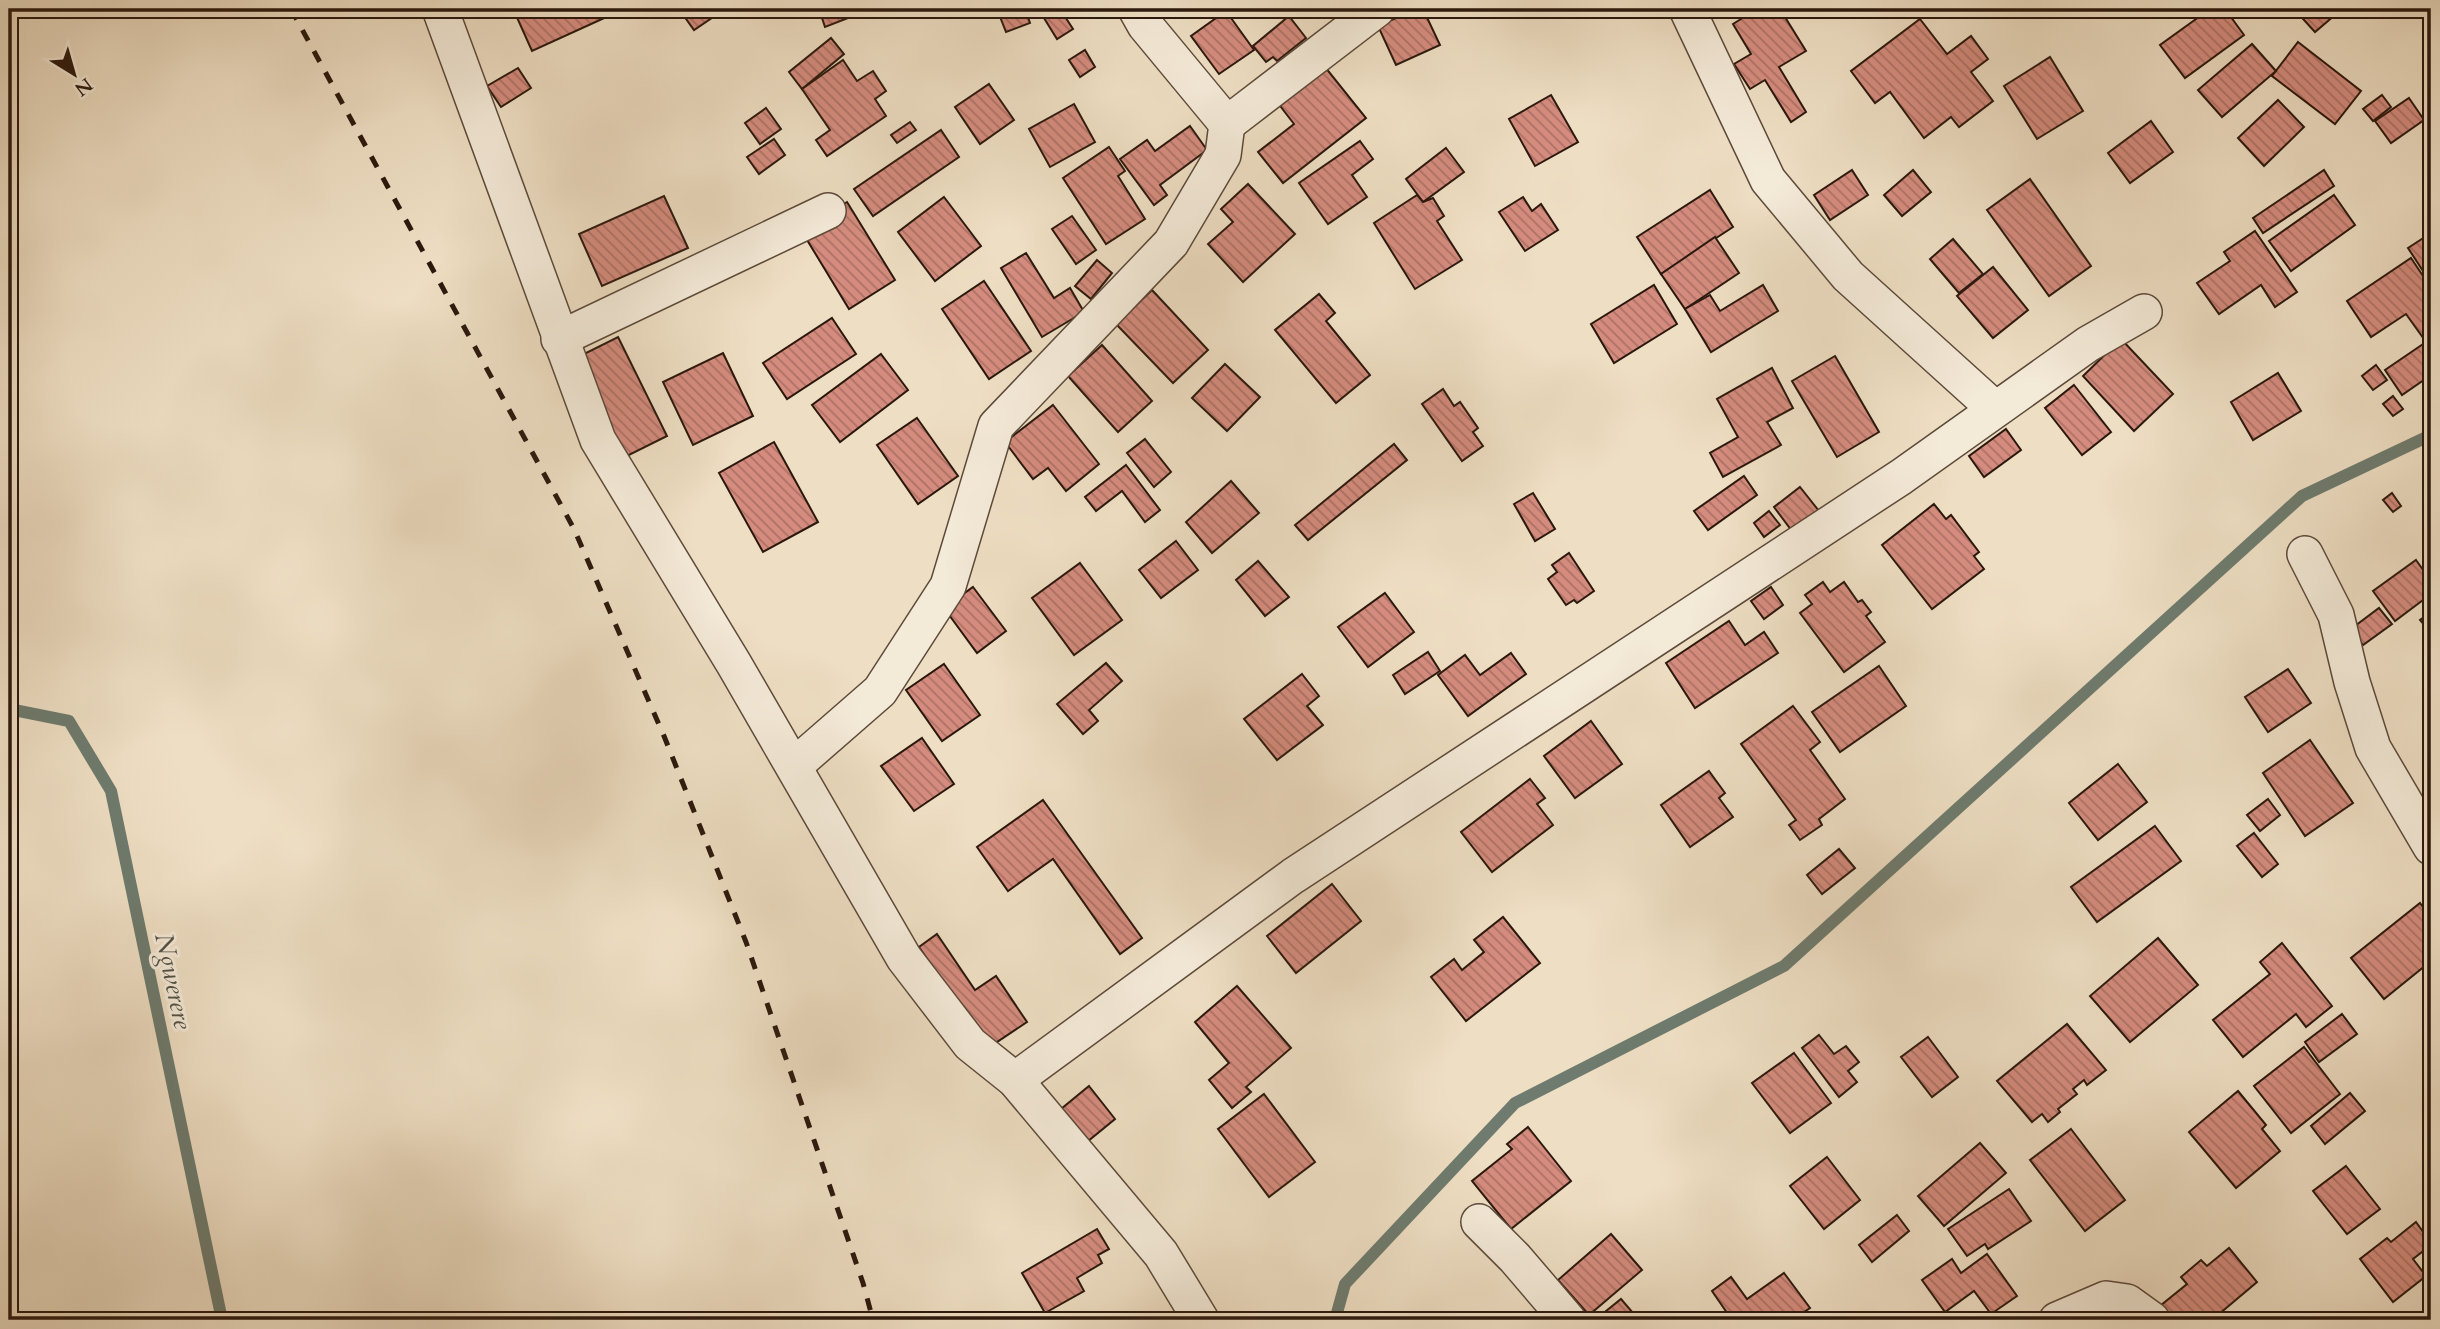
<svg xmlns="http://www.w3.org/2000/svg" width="2440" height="1329" font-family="Cardo,serif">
<defs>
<pattern id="building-back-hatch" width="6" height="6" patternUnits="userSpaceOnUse" patternTransform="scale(1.75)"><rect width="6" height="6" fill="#d58c7e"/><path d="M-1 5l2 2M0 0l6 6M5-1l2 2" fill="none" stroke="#ad7166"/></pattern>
</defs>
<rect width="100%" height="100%" fill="#eedec3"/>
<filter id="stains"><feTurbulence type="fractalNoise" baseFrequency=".00286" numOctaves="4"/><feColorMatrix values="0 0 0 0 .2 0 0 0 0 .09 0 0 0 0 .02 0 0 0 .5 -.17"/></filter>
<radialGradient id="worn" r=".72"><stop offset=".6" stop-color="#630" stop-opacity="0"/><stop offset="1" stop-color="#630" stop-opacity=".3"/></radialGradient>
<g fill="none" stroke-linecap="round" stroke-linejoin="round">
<!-- stream -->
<g stroke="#6e7b6e" stroke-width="12">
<polyline points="9,709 69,721 111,791 222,1320"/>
<polyline points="1335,1320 1345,1284 1515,1103 1784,966 2302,496 2431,435"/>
</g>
</g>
<!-- building -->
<g fill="url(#building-back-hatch)" stroke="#2b180d" stroke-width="2">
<polygon points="525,9 624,9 532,51 515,13"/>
<polygon points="679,9 725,9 694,30"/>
<polygon points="819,9 859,9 861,13 825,27"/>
<polygon points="997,9 1025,9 1030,23 1006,32"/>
<polygon points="1057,9 1060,9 1073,29 1057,39 1044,18"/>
<polygon points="1416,9 1423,9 1440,45 1396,65 1378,26"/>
<polygon points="1757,9 1780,9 1806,51 1779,67 1806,112 1791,122 1765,80 1750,89 1734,64 1751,54 1733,24"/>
<polygon points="2210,9 2225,9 2244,35 2185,78 2160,45"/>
<polygon points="2294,9 2342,9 2315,32"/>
<polygon points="1226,11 1254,50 1219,74 1191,36"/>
<polygon points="1289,16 1306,38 1277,61 1273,57 1266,62 1253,46"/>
<polygon points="1920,19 1947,54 1971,36 1988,59 1971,72 1993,101 1959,127 1951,117 1924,138 1890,92 1875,103 1851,71"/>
<polygon points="831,38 844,54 802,89 789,72"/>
<polygon points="2298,42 2361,91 2335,124 2272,76"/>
<polygon points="2252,44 2276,71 2222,117 2198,90"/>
<polygon points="1085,50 1095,67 1080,77 1069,60"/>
<polygon points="2050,57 2083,111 2037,139 2004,86"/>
<polygon points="843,60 857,81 873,71 886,91 875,99 886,116 827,156 816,140 830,130 802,89"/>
<polygon points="1321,62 1366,118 1283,183 1258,152 1294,124 1274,98"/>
<polygon points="518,68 531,88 501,107 487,86"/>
<polygon points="989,84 1014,120 980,144 955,107"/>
<polygon points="1551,95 1578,142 1535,166 1509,119"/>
<polygon points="2382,95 2391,107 2373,121 2363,109"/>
<polygon points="2409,98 2424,120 2391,143 2375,121"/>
<polygon points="2278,100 2304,127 2264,166 2238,138"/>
<polygon points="1074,104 1095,142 1050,167 1029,129"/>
<polygon points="766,108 781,129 760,144 745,123"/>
<polygon points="2151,121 2173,152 2130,183 2108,153"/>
<polygon points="910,122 916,130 897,143 891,135"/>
<polygon points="1190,126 1207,150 1160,185 1167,195 1154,205 1120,159 1147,140 1155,151"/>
<polygon points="941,130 959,157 873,216 854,189"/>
<polygon points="774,139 785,155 759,174 747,157"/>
<polygon points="1360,141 1373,159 1352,175 1367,197 1328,224 1299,183"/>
<polygon points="1109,147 1125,171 1118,176 1145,219 1106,244 1063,178"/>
<polygon points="1446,148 1464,172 1423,202 1406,179"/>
<polygon points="1852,170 1868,195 1830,220 1814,195"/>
<polygon points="1913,170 1931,192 1902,216 1884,195"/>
<polygon points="2324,170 2334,186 2263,233 2253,218"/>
<polygon points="2030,179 2091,266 2049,296 1987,210"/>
<polygon points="1248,184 1295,234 1243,282 1208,244 1233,222 1221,209"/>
<polygon points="1710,190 1733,227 1661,274 1637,237"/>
<polygon points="1417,195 1423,202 1433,198 1444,216 1437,221 1462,260 1415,289 1374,223"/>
<polygon points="2334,195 2355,225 2291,271 2269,241"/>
<polygon points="664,196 688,248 602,286 579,234"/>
<polygon points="944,197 981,246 935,281 898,232"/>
<polygon points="1523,197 1532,211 1541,204 1558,230 1525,251 1499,212"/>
<polygon points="847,202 895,280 849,309 801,230"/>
<polygon points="1072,216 1096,250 1076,264 1052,229"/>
<polygon points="2255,231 2297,292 2275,307 2261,285 2219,314 2197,283 2230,261 2224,252"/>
<polygon points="2431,233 2431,265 2423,271 2408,248"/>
<polygon points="1715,237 1739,273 1685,309 1661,274"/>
<polygon points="1953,239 1983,274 1959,293 1930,259"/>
<polygon points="1026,253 1054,298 1070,288 1084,312 1042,337 1001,268"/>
<polygon points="2411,258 2431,288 2431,375 2402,395 2385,370 2426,342 2406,314 2371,337 2347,301"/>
<polygon points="1097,260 1112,273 1091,299 1075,286"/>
<polygon points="1993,267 2028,310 1993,338 1957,296"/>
<polygon points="984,281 1031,351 989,379 942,309"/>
<polygon points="1654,285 1677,324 1614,363 1591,324"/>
<polygon points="1763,285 1778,311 1711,352 1685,309 1710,295 1720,311"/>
<polygon points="1152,290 1208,350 1173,383 1116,324"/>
<polygon points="1319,294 1335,313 1326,321 1370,375 1336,403 1275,330"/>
<polygon points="832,318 856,354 787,399 763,363"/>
<polygon points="618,337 667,436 623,458 574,359"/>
<polygon points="2121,339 2173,394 2134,431 2083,376"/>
<polygon points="1102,345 1152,401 1118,432 1068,376"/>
<polygon points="723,353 753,416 693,445 663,382"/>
<polygon points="881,354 908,390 840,442 812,405"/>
<polygon points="1835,356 1879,432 1837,457 1792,381"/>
<polygon points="1225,364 1260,397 1227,431 1192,398"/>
<polygon points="2376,365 2387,380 2373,390 2362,376"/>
<polygon points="1772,368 1793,408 1767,422 1781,445 1723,477 1710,453 1738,437 1717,399"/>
<polygon points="2278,373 2301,411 2253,440 2231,402"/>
<polygon points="2074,385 2111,432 2082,455 2045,408"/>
<polygon points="1443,389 1454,406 1460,402 1478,428 1473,432 1483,446 1462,461 1422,404"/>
<polygon points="2393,396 2403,409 2393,416 2383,404"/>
<polygon points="1053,405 1099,464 1066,491 1048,468 1033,479 1005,442"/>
<polygon points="917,418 958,476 918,504 877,445"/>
<polygon points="2006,429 2021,450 1984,477 1969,456"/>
<polygon points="1145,439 1171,472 1154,487 1127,453"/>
<polygon points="774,442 818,522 763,552 719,473"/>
<polygon points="1394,444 1407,460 1308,540 1295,525"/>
<polygon points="1126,465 1160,510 1145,522 1122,491 1096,511 1085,497"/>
<polygon points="1744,476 1757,495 1708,530 1694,511"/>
<polygon points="1231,481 1259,513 1212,553 1186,522"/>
<polygon points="1800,487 1819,511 1792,531 1774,507"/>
<polygon points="1533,493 1555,529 1535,541 1514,504"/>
<polygon points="2392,493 2401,506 2393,512 2383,500"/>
<polygon points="1934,504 1946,519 1951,515 1979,552 1974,556 1984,569 1932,609 1882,545"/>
<polygon points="1769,511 1780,525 1764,537 1754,523"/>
<polygon points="1176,541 1198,570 1161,598 1139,570"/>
<polygon points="1569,553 1594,591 1577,603 1574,600 1566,605 1548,579 1557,572 1552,565"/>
<polygon points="2416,560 2431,581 2431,594 2395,621 2373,591"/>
<polygon points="1258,561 1289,597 1265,616 1236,580"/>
<polygon points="1080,563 1122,620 1074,655 1032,598"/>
<polygon points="1823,582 1830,592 1844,582 1858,602 1862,600 1871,612 1866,616 1885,642 1844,672 1800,613 1812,604 1805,595"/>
<polygon points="973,587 1006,631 977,653 944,608"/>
<polygon points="1771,587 1783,605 1764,619 1751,601"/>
<polygon points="1385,593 1414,632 1368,667 1338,627"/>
<polygon points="2379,608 2392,624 2363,645 2351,629"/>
<polygon points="2431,612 2431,633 2420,620"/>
<polygon points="1729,621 1745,645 1764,632 1778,653 1695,708 1666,663"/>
<polygon points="1428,652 1440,671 1405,694 1393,675"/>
<polygon points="1511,653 1526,674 1468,716 1438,675 1465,655 1480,675"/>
<polygon points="1106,663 1122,681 1089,710 1098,721 1083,734 1057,704"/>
<polygon points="944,664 980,715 942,741 906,690"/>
<polygon points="1879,666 1906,706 1840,752 1812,712"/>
<polygon points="2288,669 2311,703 2268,732 2245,697"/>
<polygon points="1302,674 1319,696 1307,706 1323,725 1277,760 1244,719"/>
<polygon points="1793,706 1820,742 1810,750 1845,799 1819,819 1822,825 1800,840 1789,825 1796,820 1741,744"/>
<polygon points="1591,721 1622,764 1575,798 1544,756"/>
<polygon points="922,738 954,784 914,811 881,766"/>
<polygon points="2310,740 2353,803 2305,836 2263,773"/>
<polygon points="2118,764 2147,802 2098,840 2069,803"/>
<polygon points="1709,771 1725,793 1719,798 1733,817 1690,847 1661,805"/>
<polygon points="1530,779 1545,798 1537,804 1553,825 1492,872 1461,832"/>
<polygon points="2268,799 2280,815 2260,831 2247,815"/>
<polygon points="1043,800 1142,938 1120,954 1053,859 1008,891 977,847"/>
<polygon points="2155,826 2181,861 2097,922 2071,887"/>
<polygon points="2254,833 2278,864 2262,877 2237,846"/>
<polygon points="1839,849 1855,868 1822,894 1807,875"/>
<polygon points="1332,884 1361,921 1296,973 1267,936"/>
<polygon points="2420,903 2431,918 2431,961 2384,999 2351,958"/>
<polygon points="1503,917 1540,963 1466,1021 1431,977 1454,959 1462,970 1484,952 1474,940"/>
<polygon points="937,934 975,990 996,976 1027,1022 988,1048 919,947"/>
<polygon points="2158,938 2198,985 2130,1042 2090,996"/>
<polygon points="2282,943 2332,1006 2306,1027 2296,1014 2243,1057 2213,1020 2270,974 2260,962"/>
<polygon points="1237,986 1291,1048 1246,1087 1251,1092 1232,1108 1209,1080 1229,1063 1195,1022"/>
<polygon points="2342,1014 2357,1034 2319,1062 2305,1042"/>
<polygon points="2067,1024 2106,1070 2087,1085 2084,1080 2073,1089 2077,1094 2058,1109 2060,1112 2048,1122 2042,1114 2032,1122 1997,1081"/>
<polygon points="1819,1035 1834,1054 1846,1046 1859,1062 1848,1071 1857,1082 1839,1097 1802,1048"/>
<polygon points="1928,1037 1958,1077 1932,1097 1901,1057"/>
<polygon points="2304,1047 2340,1094 2291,1133 2254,1086"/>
<polygon points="1794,1053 1831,1103 1790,1133 1752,1083"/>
<polygon points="1089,1086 1115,1119 1082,1146 1055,1114"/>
<polygon points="2238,1091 2266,1125 2262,1129 2280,1151 2236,1188 2189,1132"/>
<polygon points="2350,1093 2365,1111 2325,1144 2311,1126"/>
<polygon points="1264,1094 1315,1162 1269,1197 1218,1129"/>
<polygon points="1528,1127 1571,1181 1511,1229 1472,1181 1512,1149 1507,1144"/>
<polygon points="2071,1129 2125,1200 2085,1231 2030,1160"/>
<polygon points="1980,1143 2006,1173 1944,1226 1918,1196"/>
<polygon points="1827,1157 1860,1200 1824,1229 1790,1186"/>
<polygon points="2346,1166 2380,1209 2347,1234 2313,1191"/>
<polygon points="2009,1189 2031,1221 1988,1249 1985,1244 1967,1256 1948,1229"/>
<polygon points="1897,1215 1909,1231 1872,1262 1859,1245"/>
<polygon points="2416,1222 2431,1243 2431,1245 2413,1259 2426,1276 2393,1302 2360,1259 2387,1238 2391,1242"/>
<polygon points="1097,1229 1109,1249 1098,1255 1102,1263 1077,1278 1084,1291 1045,1313 1022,1273"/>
<polygon points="1611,1234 1642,1270 1589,1315 1558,1280"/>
<polygon points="2229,1248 2257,1282 2212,1320 2172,1320 2160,1306 2187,1284 2181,1277 2201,1260 2207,1266"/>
<polygon points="1987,1254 2017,1296 1991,1314 1974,1291 1945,1312 1922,1280 1952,1259 1961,1273"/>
<polygon points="1784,1273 1810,1308 1792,1320 1732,1320 1712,1291 1731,1277 1747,1299"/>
<polygon points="1621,1299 1639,1320 1595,1320"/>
</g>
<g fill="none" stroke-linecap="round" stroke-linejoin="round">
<defs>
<g id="street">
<polyline points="440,9 598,440 734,664 904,958 970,1044 1015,1080 1161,1254 1201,1320"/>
<polyline points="1687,9 1768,180 1848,276 1995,409"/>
<polyline points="1227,124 1377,9"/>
<polyline points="559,339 828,211"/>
<polyline points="2305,554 2336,615 2352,682 2373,748 2431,847"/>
<polyline points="794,766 880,691 948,586 996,426 1171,243 1223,155 1227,124 1145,25 1136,9"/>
<polyline points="1015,1080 1293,876 1901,477 2088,344 2144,312"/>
<polyline points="1479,1222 1515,1258 1568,1320"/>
<polyline points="2057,1320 2106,1299 2127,1302 2152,1320"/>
</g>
</defs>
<!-- street casing -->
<use href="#street" stroke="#5c4a3a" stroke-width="38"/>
<!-- street -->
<use href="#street" stroke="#f4ead8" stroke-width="35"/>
<!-- rail -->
<polyline stroke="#2b180d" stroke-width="5" stroke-dasharray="12 12" stroke-linecap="butt" points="291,9 574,529 664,736 746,942 863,1283 873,1320"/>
</g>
<g text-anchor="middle" stroke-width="6" stroke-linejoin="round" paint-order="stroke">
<!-- water labels -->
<g font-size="26" font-style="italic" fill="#525246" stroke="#f4ead8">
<text transform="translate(174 981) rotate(78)" y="9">Ngwerere</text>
</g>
</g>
<!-- margin -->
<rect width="2440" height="1329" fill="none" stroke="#eedec3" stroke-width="35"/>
<rect x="10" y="10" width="2419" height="1308" fill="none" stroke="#2b180d" stroke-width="3.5"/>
<rect x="18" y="18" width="2405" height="1294" fill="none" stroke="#2b180d" stroke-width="2"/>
<!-- north arrow -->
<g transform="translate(74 74) rotate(143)" stroke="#f4ead8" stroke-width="5" paint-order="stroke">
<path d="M0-5L12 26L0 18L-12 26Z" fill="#2b180d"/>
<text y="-10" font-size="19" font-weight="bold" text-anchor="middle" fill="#2b180d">N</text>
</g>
<rect width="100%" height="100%" filter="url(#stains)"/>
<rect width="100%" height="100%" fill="url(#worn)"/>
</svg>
